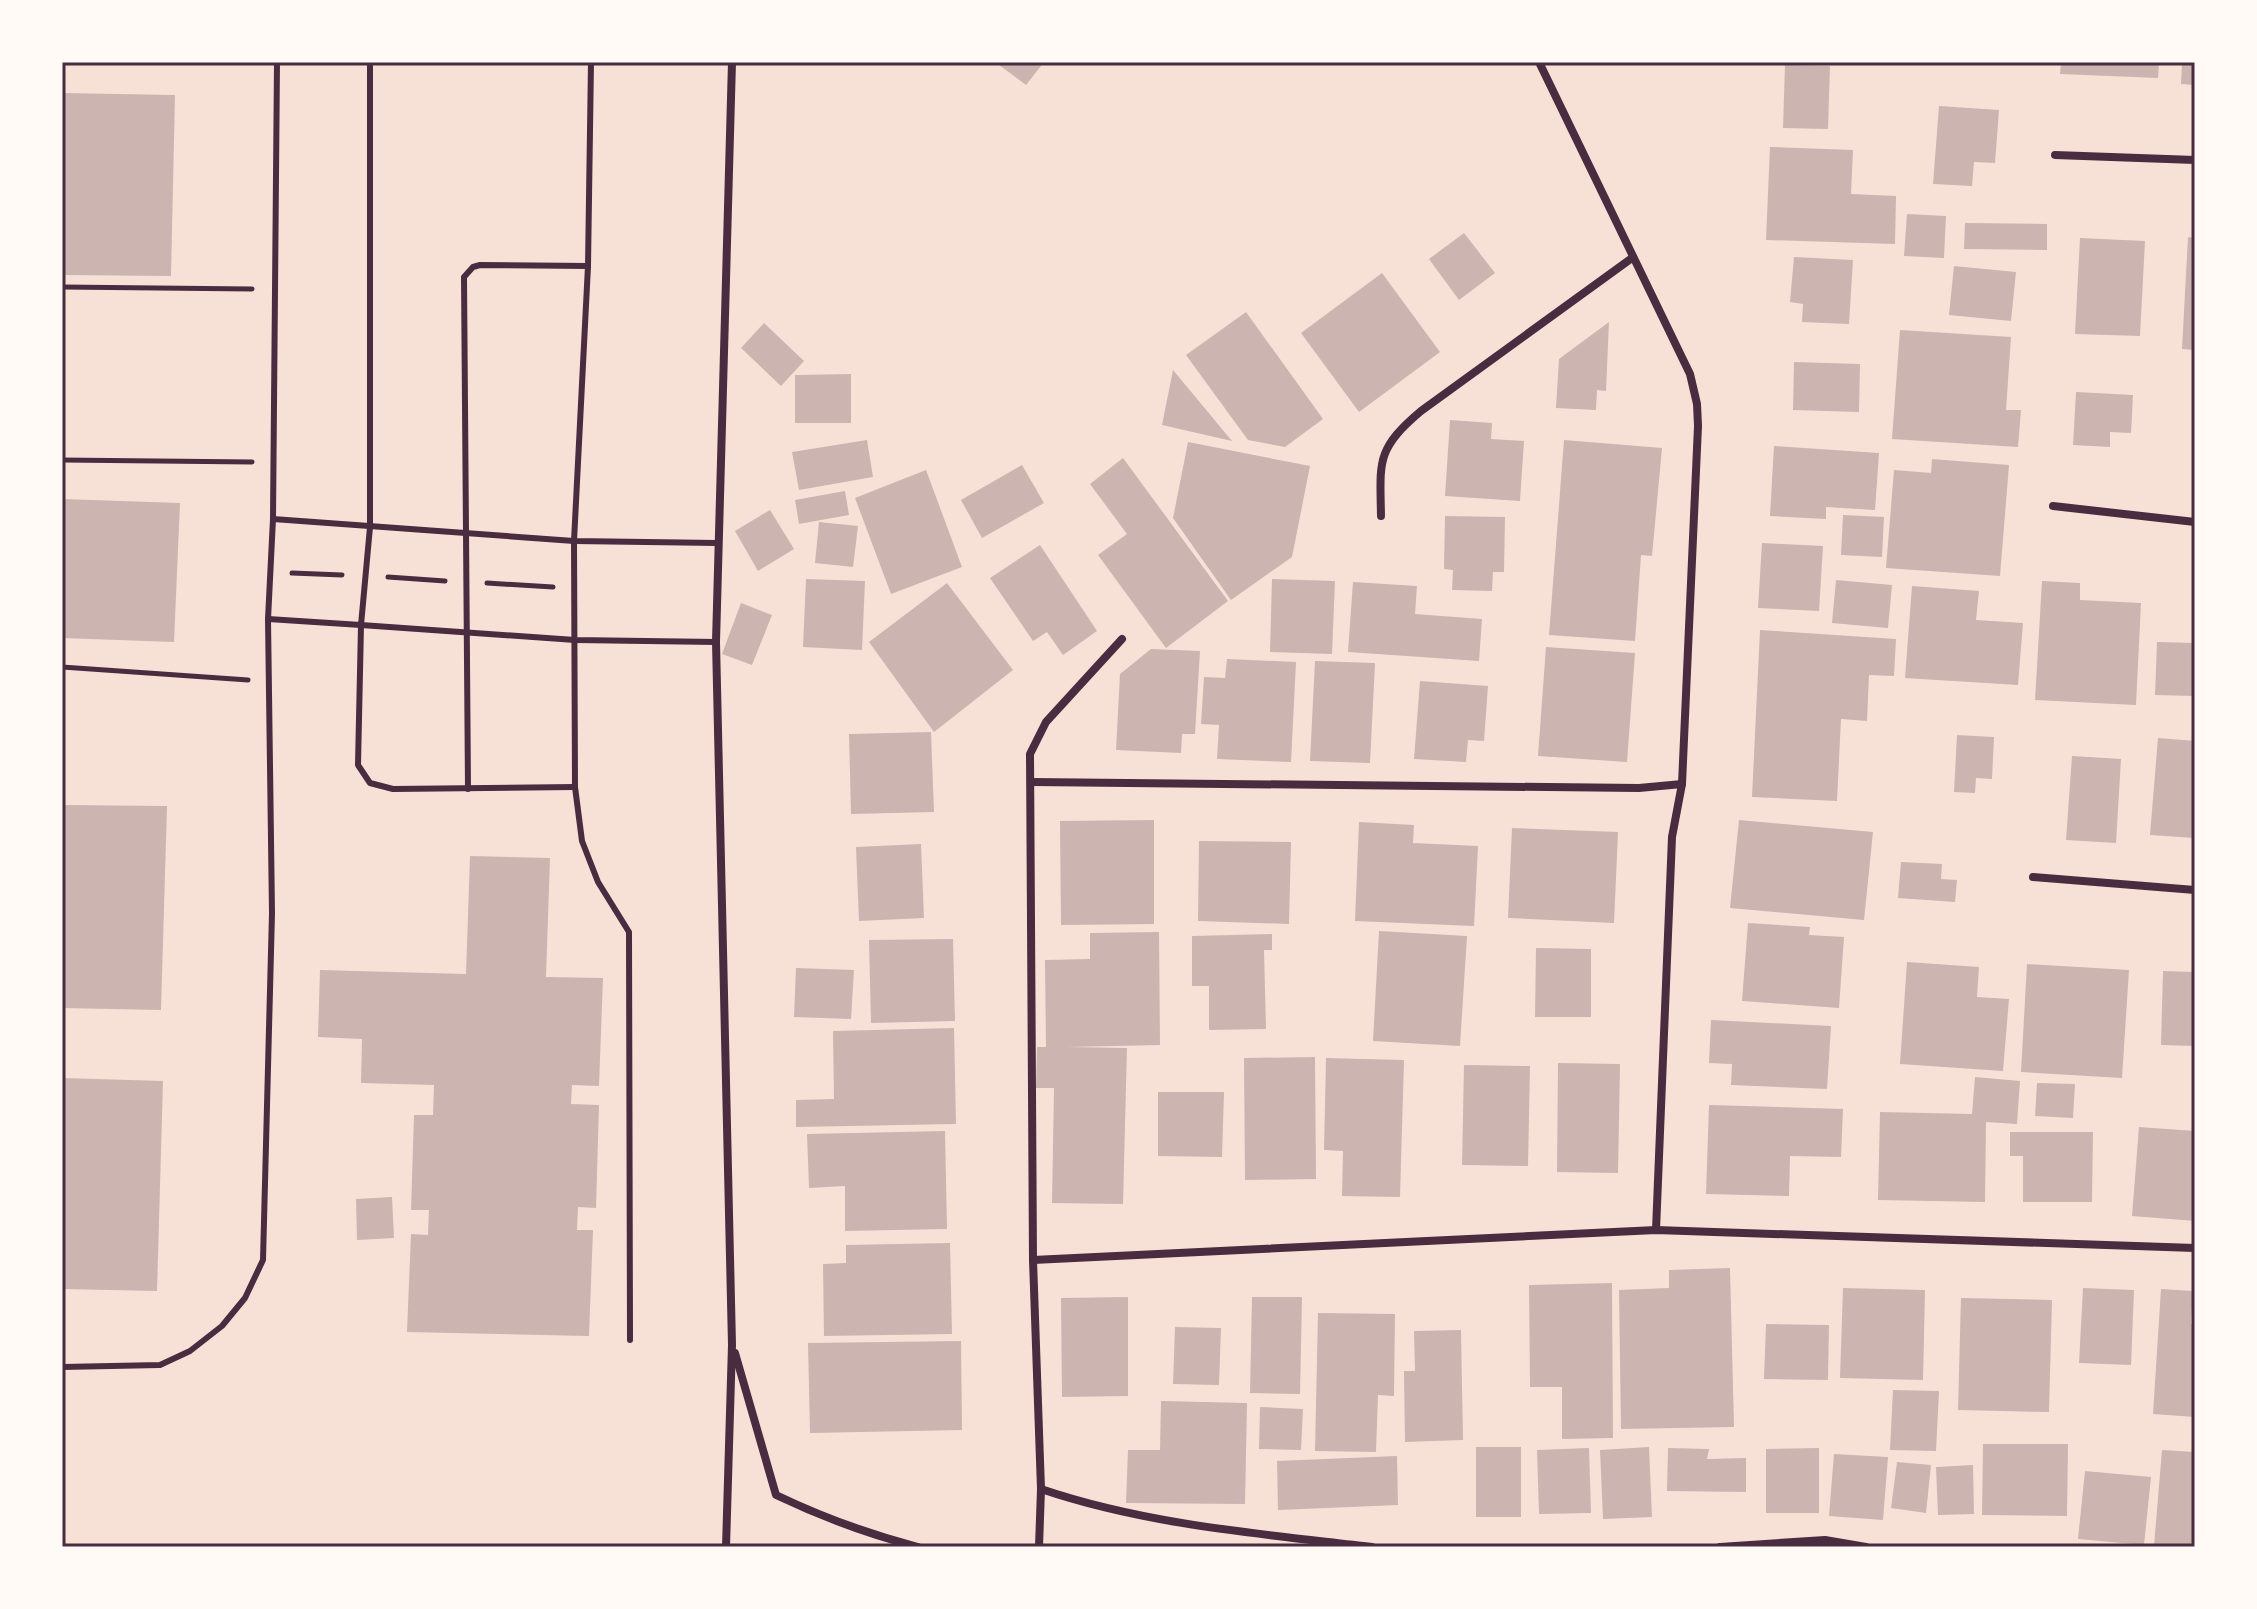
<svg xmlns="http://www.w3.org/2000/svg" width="2257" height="1609" font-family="'Space Grotesk',sans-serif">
<rect width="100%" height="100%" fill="#f7e1d7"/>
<!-- building -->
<g fill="#ccb4b1">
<polygon points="995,62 1044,62 1026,85"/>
<polygon points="2061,62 2159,62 2158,78 2060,74"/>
<polygon points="2182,62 2195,62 2195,85 2181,84"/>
<polygon points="1785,65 1830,66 1828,129 1783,128"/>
<polygon points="62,93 175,95 171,276 62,275"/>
<polygon points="1939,106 1999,110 1995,163 1974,162 1972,186 1933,184"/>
<polygon points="1770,147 1853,150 1851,194 1896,196 1895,244 1766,240"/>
<polygon points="1907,214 1946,216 1944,258 1904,256"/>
<polygon points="1965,223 2047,224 2047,250 1964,249"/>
<polygon points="1464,233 1495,273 1459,300 1429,259"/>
<polygon points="2188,237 2195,238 2195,350 2182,349"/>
<polygon points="2080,238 2145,241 2140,336 2075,334"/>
<polygon points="1794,257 1853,260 1849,324 1802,322 1803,304 1790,302"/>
<polygon points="1954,266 2016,272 2011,321 1949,315"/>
<polygon points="1382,273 1440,352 1359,412 1301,333"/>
<polygon points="1246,312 1323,419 1285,447 1248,440 1186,355"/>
<polygon points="1609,322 1606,391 1597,390 1596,410 1556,408 1559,359"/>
<polygon points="764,323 804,361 781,386 741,348"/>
<polygon points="1900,330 2011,337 2006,410 2021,410 2018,447 1892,439"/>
<polygon points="1794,362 1860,364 1859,412 1793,410"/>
<polygon points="1173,370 1232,441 1162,425"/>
<polygon points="851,374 851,423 795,423 795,375"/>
<polygon points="2076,392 2133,395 2131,433 2110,432 2110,447 2073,445"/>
<polygon points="1450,420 1492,423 1491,439 1524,441 1520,501 1445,496"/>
<polygon points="867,440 873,477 799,490 792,452"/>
<polygon points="1564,440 1662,448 1652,556 1641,555 1635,641 1549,635"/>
<polygon points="1188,442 1310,466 1292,557 1231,600 1173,518"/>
<polygon points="1774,446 1879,453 1875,510 1826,507 1826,519 1770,516"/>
<polygon points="1123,458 1228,601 1166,648 1098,555 1127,534 1090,484"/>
<polygon points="1932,459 2009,465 2000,576 1886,568 1894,470 1931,473"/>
<polygon points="1022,465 1044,503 982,538 961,500"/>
<polygon points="926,470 962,567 891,594 855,498"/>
<polygon points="845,491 849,515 799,524 795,500"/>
<polygon points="62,499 180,503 174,642 62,638"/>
<polygon points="770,510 794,549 758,571 735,531"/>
<polygon points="1843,515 1884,517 1882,557 1841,555"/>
<polygon points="1445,516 1505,517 1504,572 1493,572 1492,591 1452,590 1453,570 1444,569"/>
<polygon points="819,522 858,526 853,567 815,563"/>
<polygon points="1762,543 1823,546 1819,611 1758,608"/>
<polygon points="1040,545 1097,631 1063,655 1047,632 1033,641 990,578"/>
<polygon points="806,579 865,581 862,650 803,647"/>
<polygon points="1272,579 1335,581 1332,654 1270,652"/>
<polygon points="1836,580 1892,585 1888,628 1832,623"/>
<polygon points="2042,581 2080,583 2080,600 2141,603 2136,705 2035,700"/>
<polygon points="1353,582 1417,586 1415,614 1482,619 1479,661 1348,652"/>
<polygon points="947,583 1013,670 934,732 869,642"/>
<polygon points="1912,586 1979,591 1976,620 2023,623 2018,685 1905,678"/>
<polygon points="741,603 772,615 752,665 722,654"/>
<polygon points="1760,630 1896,639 1894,676 1869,675 1867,721 1841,719 1837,801 1752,797"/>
<polygon points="2157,642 2195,643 2195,696 2155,695"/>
<polygon points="1546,647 1635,653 1627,762 1538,756"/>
<polygon points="1151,649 1200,651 1195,734 1182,734 1181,753 1116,750 1120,674"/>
<polygon points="1227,659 1296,662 1291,762 1217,759 1219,725 1201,724 1204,677 1225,678"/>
<polygon points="1315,661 1375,663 1370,763 1310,761"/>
<polygon points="1420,681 1488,686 1484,741 1468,740 1466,762 1414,759"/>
<polygon points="931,732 934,812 851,814 849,734"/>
<polygon points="1957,735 1994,737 1992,779 1976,778 1975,793 1954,792"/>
<polygon points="2158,738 2195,741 2195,838 2150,835"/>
<polygon points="2072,756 2121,759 2116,843 2066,840"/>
<polygon points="62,805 167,806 161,1010 62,1008"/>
<polygon points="1154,820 1154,924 1061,925 1060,821"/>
<polygon points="1739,820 1873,832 1864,920 1730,908"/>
<polygon points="1359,822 1414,825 1413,843 1478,846 1474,926 1355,921"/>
<polygon points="1512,828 1618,832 1614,923 1508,918"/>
<polygon points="1199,841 1291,842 1289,924 1198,921"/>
<polygon points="921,844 924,918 859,921 856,847"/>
<polygon points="470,856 550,858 546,977 603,978 599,1086 572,1085 571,1104 599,1105 596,1208 578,1207 577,1230 593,1230 589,1336 407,1332 411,1234 428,1235 429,1210 411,1210 414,1115 433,1115 434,1085 361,1083 362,1039 318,1037 320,970 466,974"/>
<polygon points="1901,862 1942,864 1941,879 1957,880 1955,902 1898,898"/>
<polygon points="1748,923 1810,927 1809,935 1844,937 1839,1008 1742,1001"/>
<polygon points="1379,931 1467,936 1460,1046 1373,1041"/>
<polygon points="1159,932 1160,1045 1067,1047 1127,1048 1123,1204 1052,1203 1054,1088 1036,1088 1037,1047 1046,1047 1045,960 1090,959 1090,933"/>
<polygon points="1272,934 1272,950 1264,950 1266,1029 1209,1030 1209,986 1192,986 1192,936"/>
<polygon points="953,939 955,1021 871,1023 869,940"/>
<polygon points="1536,948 1591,949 1591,1017 1535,1017"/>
<polygon points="1907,962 1979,967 1977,997 2009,999 2003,1071 1900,1064"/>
<polygon points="2027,964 2129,970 2122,1078 2021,1072"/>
<polygon points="796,968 854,970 851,1019 794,1017"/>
<polygon points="2163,971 2195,972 2195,1046 2161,1045"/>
<polygon points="1711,1020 1831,1026 1827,1089 1731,1085 1732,1064 1709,1063"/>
<polygon points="954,1028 956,1124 796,1127 796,1100 834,1099 833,1031"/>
<polygon points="1315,1057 1316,1179 1245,1180 1244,1058"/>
<polygon points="1326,1058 1404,1060 1400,1197 1342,1196 1343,1151 1324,1150"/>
<polygon points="1558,1063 1620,1064 1618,1173 1557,1172"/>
<polygon points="1464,1065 1530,1066 1528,1166 1462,1165"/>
<polygon points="1975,1077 2020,1081 2017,1124 1986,1122 1985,1202 1878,1200 1880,1112 1972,1114"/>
<polygon points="62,1078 163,1081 157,1291 62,1289"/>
<polygon points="2037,1083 2075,1084 2073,1118 2035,1116"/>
<polygon points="1158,1092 1224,1092 1222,1157 1158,1156"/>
<polygon points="1709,1105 1843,1109 1841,1157 1790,1156 1789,1196 1706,1194"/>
<polygon points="2139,1127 2195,1131 2195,1221 2132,1216"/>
<polygon points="945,1131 947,1229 845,1231 845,1186 809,1188 807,1134"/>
<polygon points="2010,1132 2093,1132 2092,1202 2023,1202 2023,1156 2010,1156"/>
<polygon points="392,1197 394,1238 357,1240 356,1199"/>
<polygon points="950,1243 952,1334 824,1336 823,1264 846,1263 846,1245"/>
<polygon points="1730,1268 1734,1427 1621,1429 1619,1290 1669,1288 1669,1270"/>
<polygon points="1612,1283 1613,1438 1562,1439 1562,1387 1530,1387 1529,1285"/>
<polygon points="1843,1288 1925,1290 1923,1380 1840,1378"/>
<polygon points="2083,1288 2134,1290 2131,1365 2079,1363"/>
<polygon points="2161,1289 2193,1291 2191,1324 2195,1324 2195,1417 2153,1414"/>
<polygon points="1128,1297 1128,1396 1062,1397 1061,1298"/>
<polygon points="1252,1297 1302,1297 1300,1394 1250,1393"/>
<polygon points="1961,1298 2052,1300 2049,1412 1958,1410"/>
<polygon points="1318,1313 1395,1314 1394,1396 1378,1395 1376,1452 1315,1451"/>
<polygon points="1766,1324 1829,1325 1828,1380 1764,1379"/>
<polygon points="1175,1327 1221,1328 1219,1385 1173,1384"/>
<polygon points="1461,1330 1463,1440 1405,1442 1404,1371 1415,1371 1414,1331"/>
<polygon points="961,1341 962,1430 810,1433 808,1343"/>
<polygon points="1893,1390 1939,1391 1936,1451 1890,1450"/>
<polygon points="1161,1401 1247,1403 1245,1504 1126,1503 1128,1450 1160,1450"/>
<polygon points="1260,1407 1303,1409 1301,1450 1259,1449"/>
<polygon points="1983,1444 2068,1444 2067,1516 1982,1515"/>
<rect x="1476" y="1447" width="45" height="70"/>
<polygon points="1649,1447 1652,1517 1603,1519 1600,1450"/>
<polygon points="1589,1448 1591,1513 1539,1514 1537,1450"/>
<polygon points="1668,1448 1709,1449 1707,1459 1746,1458 1746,1492 1667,1491"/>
<polygon points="1819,1448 1819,1513 1766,1513 1766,1449"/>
<polygon points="2162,1450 2195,1452 2195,1547 2154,1546"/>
<polygon points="1834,1454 1888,1457 1883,1520 1829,1516"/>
<polygon points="1397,1456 1398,1505 1278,1510 1277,1461"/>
<polygon points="1897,1462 1931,1465 1926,1513 1891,1508"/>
<polygon points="1973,1465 1974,1514 1938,1515 1936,1467"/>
<polygon points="2085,1471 2151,1477 2144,1545 2078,1539"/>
</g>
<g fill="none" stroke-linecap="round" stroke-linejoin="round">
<!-- path -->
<g stroke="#4a2c40" stroke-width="5">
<polyline points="62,287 252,289"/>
<polyline points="62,460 252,462"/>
<polyline points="292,573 342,575"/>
<polyline points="388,577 445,581"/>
<polyline points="487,583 553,587"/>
<polyline points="62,667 248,680"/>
</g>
<!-- service -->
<g stroke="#4a2c40" stroke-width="6">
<polyline points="591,62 588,266 574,541 575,787 582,841 598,882 629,932 630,1340"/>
<polyline points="273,519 574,541 717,543"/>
<polyline points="268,619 361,625 370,527 370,62"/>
<polyline points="575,787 393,789 370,783 358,765 361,625 575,640 716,642"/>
<polyline points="468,789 464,277 473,267 480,265 588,266"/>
<polyline points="62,1367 160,1365 190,1351 222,1326 245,1298 263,1260 272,913 268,619 273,519 277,62"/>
</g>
<!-- minor -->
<g stroke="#4a2c40" stroke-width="8">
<polyline points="1539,62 1690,374 1697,404 1698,426 1682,784 1672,837 1656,1230"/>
<polyline points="2055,155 2195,160"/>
<polyline points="2053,506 2195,522"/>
<path d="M 1381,516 C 1380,461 1376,449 1421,411 L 1632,258"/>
<polyline points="1031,782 1639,788 1682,784"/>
<polyline points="2033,877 2195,890"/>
<polyline points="1033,1260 1656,1230 2195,1248"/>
<path d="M 735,1353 L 776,1495 C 822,1517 868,1534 918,1547"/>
<path d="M 1041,1489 C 1147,1525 1262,1534 1372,1547"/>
<polyline points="726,1547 732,1345 716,642 732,62"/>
<polyline points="1039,1547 1041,1489 1033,1260 1030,754 1046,722 1122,639"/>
<polyline points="1720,1547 1825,1540 1866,1547"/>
</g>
</g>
<!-- border -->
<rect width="2257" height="1609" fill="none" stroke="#fffaf5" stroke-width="128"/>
<rect x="64" y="64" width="2129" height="1481" fill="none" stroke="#4a2c40" stroke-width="3"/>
</svg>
